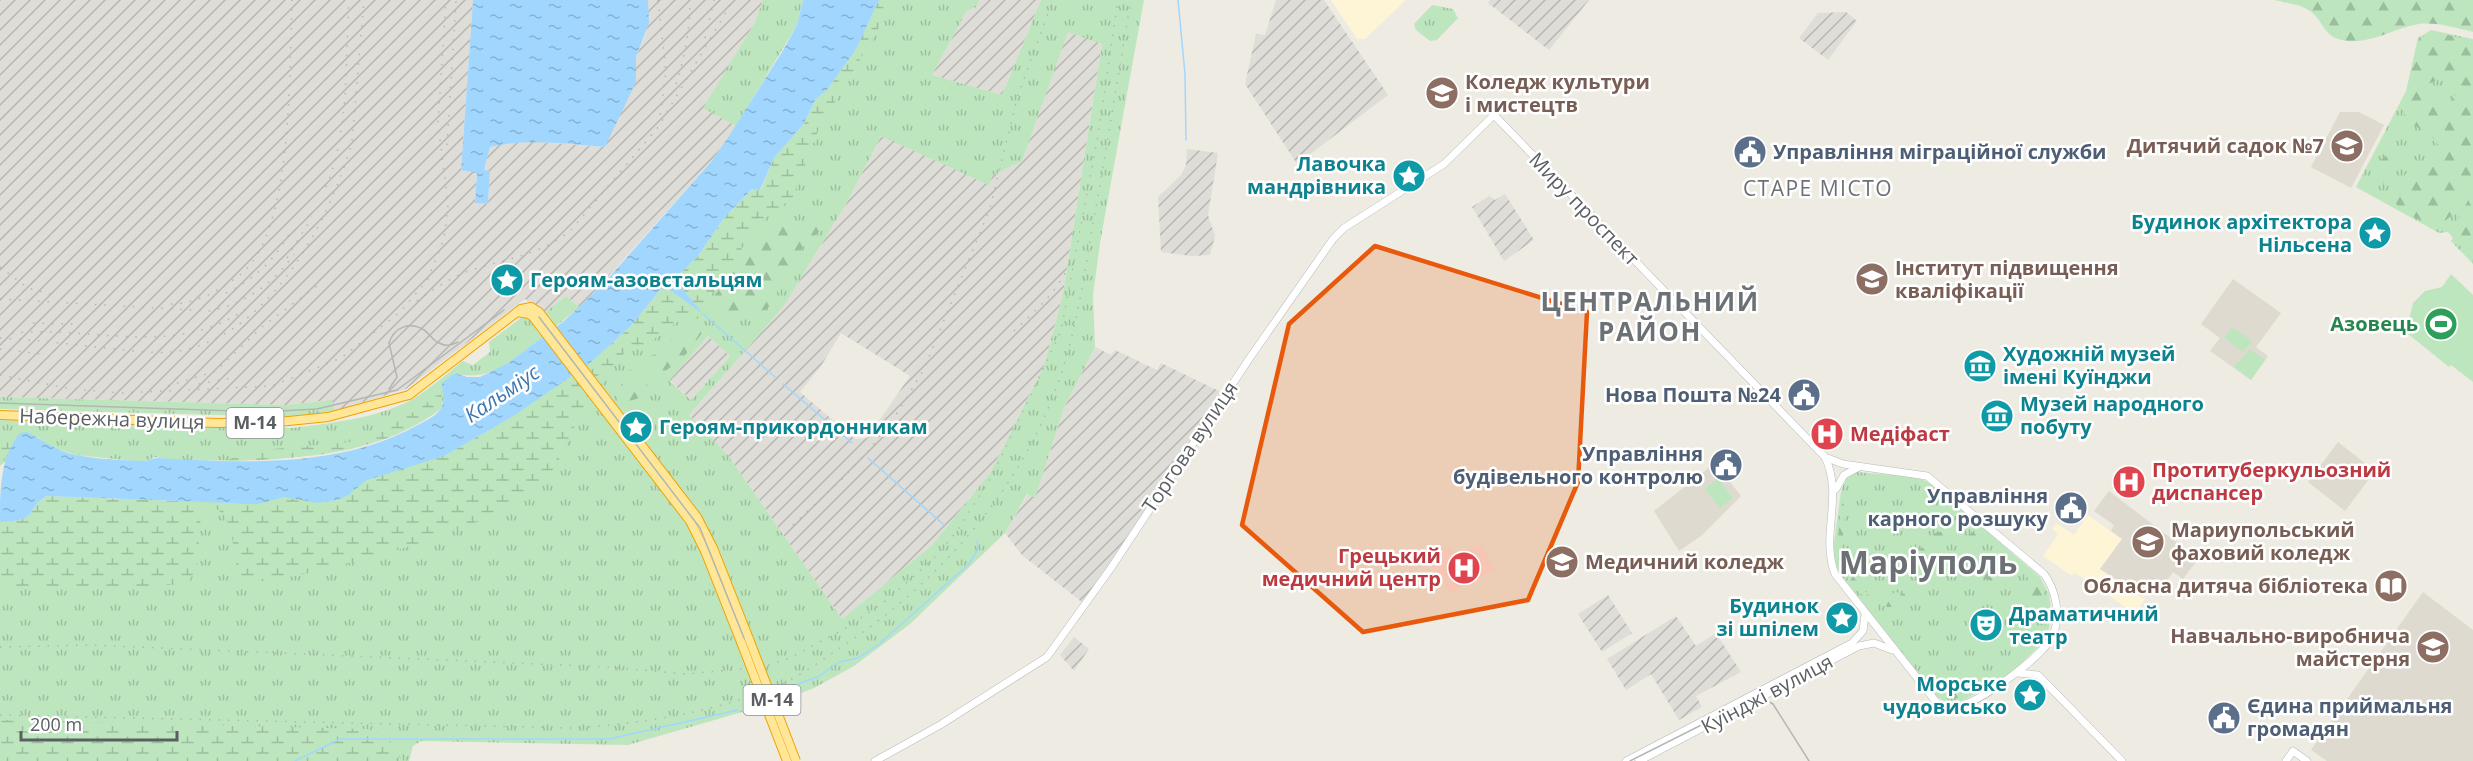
<svg xmlns="http://www.w3.org/2000/svg" width="2473" height="761" font-family="'Open Sans',sans-serif">
<defs>
<pattern id="industrial-furrows" width="10" height="10" patternUnits="userSpaceOnUse" patternTransform="scale(1.5)"><rect width="10" height="10" fill="#dfddd7"/><path d="M-1 1l2-2M0 10L10 0M9 11l2-2" fill="none" stroke="#b8b6b2"/></pattern>
<pattern id="grass-tufts" width="24" height="20" patternUnits="userSpaceOnUse" patternTransform="scale(1.5)"><rect width="24" height="20" fill="#bee6be"/><path d="M3 7l-1-3M5 7V3M7 7l1-3M15 17l-1-3M17 17v-4M19 17l1-3" fill="none" stroke="#9dbe9e"/></pattern>
<pattern id="forest-firs" width="22" height="20" patternUnits="userSpaceOnUse" patternTransform="scale(1.5)"><rect width="22" height="20" fill="#bee6be"/><path d="M5 1l3.5 6h-7zM16 11l3.5 6h-7z" fill="#9dbe9e"/></pattern>
<pattern id="wetland-marsh" width="20" height="14" patternUnits="userSpaceOnUse" patternTransform="scale(1.5)"><rect width="20" height="14" fill="#bee6be"/><path d="M1 5h8M5 5V1M11 12h8M15 12V8" fill="none" stroke="#9dbe9e"/></pattern>
<pattern id="water-ripples" width="26" height="14" patternUnits="userSpaceOnUse" patternTransform="scale(1.5)"><rect width="26" height="14" fill="#a1d7ff"/><path d="M2 4q2-2 4 0t4 0M15 11q2-2 4 0t4 0" fill="none" stroke="#86b2d2"/></pattern>
</defs>
<rect width="100%" height="100%" fill="#eeebe2"/>
<!-- commercial -->
<g fill="#fef5d7">
<polygon points="1331,0 1406,0 1365,39 1357,39"/>
<polygon points="2088,515 2122,539 2100,569 2145,599 2135,614 2090,582 2074,573 2072,576 2043,556 2058,534 2052,529 2056,523 2074,535"/>
</g>
<!-- industrial -->
<g fill="url(#industrial-furrows)" fill-rule="evenodd">
<polygon points="0,0 473,0 461,169 477,173 475,203 488,204 490,172 483,171 490,147 513,141 529,141 605,147 636,68 636,57 646,33 648,0 763,0 755,22 704,108 736,126 711,162 588,299 579,307 566,296 543,314 525,299 406,389 335,411 331,400 286,405 0,397"/>
<polygon points="980,0 1041,0 1002,95 932,75 966,12 976,7"/>
<polygon points="1276,0 1324,0 1388,95 1297,164 1245,84 1256,34 1265,35"/>
<polygon points="1490,0 1589,0 1549,50 1488,3"/>
<polygon points="1846,12 1857,21 1828,60 1799,38 1818,13"/>
<path d="M 1068,31 L 1102,44 L 1063,294 L 1044,366 L 990,473 L 932,545 L 842,619 L 727,454 L 689,415 L 784,306 L 846,204 L 881,136 L 993,175 L 1022,161 ZM 841,333 L 910,376 L 867,438 L 855,439 L 800,392 L 821,366 Z"/>
<polygon points="1187,149 1218,153 1208,215 1215,236 1210,255 1191,256 1161,252 1158,197 1181,175 1186,165"/>
<polygon points="1505,194 1534,240 1504,261 1472,207 1489,196 1495,200"/>
<polygon points="708,336 730,356 691,400 669,380"/>
<polygon points="1095,347 1111,355 1115,350 1157,370 1161,363 1223,393 1083,603 1022,555 1005,533 1028,494 1035,497 1064,408"/>
<polygon points="1608,595 1632,633 1602,652 1578,614"/>
<polygon points="1676,616 1696,646 1716,633 1741,672 1696,696 1702,707 1679,720 1651,674 1626,690 1607,659"/>
<polygon points="1074,637 1089,649 1074,671 1060,655"/>
</g>
<!-- education -->
<g fill="#dedad0">
<polygon points="2340,112 2359,112 2384,125 2351,188 2311,167"/>
<polygon points="2233,279 2281,313 2256,347 2268,356 2251,380 2210,351 2220,338 2201,324"/>
<polygon points="2338,442 2375,471 2345,511 2308,482"/>
<polygon points="1715,463 1741,496 1701,536 1679,551 1654,511"/>
<polygon points="2109,491 2198,559 2183,579 2173,572 2156,596 2146,589 2140,596 2100,569 2122,539 2111,531 2114,525 2094,511"/>
<polygon points="2423,592 2473,630 2473,761 2327,761 2311,750"/>
</g>
<!-- medical -->
<polygon fill="#fce0de" points="1480,544 1496,569 1451,593 1426,560 1450,547 1456,557"/>
<!-- grass -->
<g fill="url(#grass-tufts)" fill-rule="evenodd">
<polygon points="763,0 803,0 797,25 736,126 703,108 755,22"/>
<path d="M 879,0 L 980,0 L 976,7 L 966,12 L 932,75 L 1002,95 L 1041,0 L 1144,0 L 1100,243 L 1093,295 L 1095,347 L 1064,408 L 1035,498 L 1027,494 L 1005,533 L 910,624 L 854,666 L 814,688 L 775,703 L 716,550 L 584,368 L 697,305 L 876,10 ZM 1068,32 L 1102,44 L 1063,294 L 1044,366 L 990,473 L 932,545 L 842,619 L 727,454 L 689,415 L 784,306 L 846,204 L 881,136 L 989,185 L 993,175 L 1022,161 ZM 708,336 L 730,356 L 691,400 L 669,381 Z"/>
<polygon points="1432,5 1453,9 1458,18 1437,40 1430,41 1416,30 1414,24"/>
<polygon points="2431,30 2473,39 2473,264 2451,241 2453,238 2448,232 2439,233 2356,187 2406,91 2418,38"/>
<polygon points="566,296 579,307 554,328 543,314"/>
<path d="M 521,318 L 531,318 L 544,336 C 517,356 491,384 454,373 L 441,409 L 325,454 L 267,460 L 173,461 L 155,457 L 143,462 L 76,455 L 53,448 L 38,437 L 0,466 L 0,420 L 293,428 C 330,423 373,419 407,402 C 427,392 445,375 463,361 L 473,365 L 490,352 L 489,342 Z"/>
<polygon points="574,375 694,532 763,706 628,745 421,741 413,746 409,761 0,761 0,522 180,501 224,502"/>
<polygon points="0,397 286,405 332,400 335,411 291,417 0,409"/>
<polygon points="1857,472 1915,477 1931,483 2040,577 2049,594 2051,610 2048,637 2013,672 1959,703 1946,703 1931,692 1842,576 1835,564 1833,550 1841,491 1846,479"/>
</g>
<!-- forest -->
<g fill="url(#forest-firs)" fill-rule="evenodd">
<path d="M 2275,0 L 2473,0 L 2473,32 C 2456,28 2437,22 2419,24 C 2392,28 2366,48 2338,39 C 2324,35 2321,18 2310,11 C 2301,4 2286,3 2275,0 Z"/>
<path d="M 2432,31 L 2473,41 L 2473,180 L 2456,212 L 2440,225 C 2427,225 2389,210 2394,193 C 2403,162 2433,166 2439,149 L 2436,140 L 2411,123 L 2402,111 L 2419,39 ZM 2440,79 L 2449,83 L 2456,94 L 2449,105 L 2438,108 L 2428,103 L 2424,93 L 2428,84 Z"/>
<path d="M 2389,153 L 2397,158 C 2401,171 2390,180 2379,185 L 2373,183 C 2368,171 2380,160 2389,153 Z"/>
<polygon points="2473,191 2473,246 2456,230 2455,225"/>
<polygon points="811,219 820,220 821,230 802,248 796,270 781,281 774,301 765,310 731,314 716,308 714,296 740,262 777,231 784,226"/>
<polygon points="695,325 701,327 702,333 683,358 660,375 649,372 641,365 643,358 656,354 675,337"/>
<path d="M 626,369 C 634,369 648,382 649,390 L 644,396 L 622,404 L 617,399 Z"/>
<polygon points="1851,496 1854,500 1844,516 1842,558 1851,574 1878,607 1877,612 1847,577 1839,562 1837,545 1842,504"/>
<polygon points="1948,530 1954,534 1949,543 1936,543 1929,538 1932,534"/>
<polygon points="1972,532 1977,535 1966,551 1959,550 1959,538 1967,537"/>
<polygon points="1922,547 1944,570 1935,578 1913,556"/>
<polygon points="1999,553 2004,563 2003,580 1998,583 1982,578 1981,575"/>
<path d="M 2008,556 C 2032,566 2056,598 2045,625 L 2030,619 C 2022,590 2047,586 2010,563 Z"/>
<polygon points="1895,592 1905,594 1906,601 1895,607 1887,607 1884,603"/>
<path d="M 1934,677 L 1939,678 L 1943,691 L 1949,692 L 1960,686 L 1965,689 L 1966,694 C 1953,704 1939,695 1931,683 Z"/>
</g>
<!-- wetland -->
<g fill="url(#wetland-marsh)">
<polygon points="879,0 895,0 818,131 792,199 772,212 754,230 713,292 703,314 696,320 677,322 647,344 624,353 599,387 584,368 630,327 661,289 667,287 702,313 682,288 676,276 698,256 724,218 752,189 761,189 774,158 803,125 816,99 827,90 856,49"/>
<path d="M 574,375 L 592,397 C 571,424 565,459 542,484 C 504,526 309,580 250,582 L 239,575 C 232,555 236,507 207,507 L 201,513 L 197,567 L 188,583 L 115,590 L 0,587 L 0,522 C 42,521 24,508 47,496 L 258,504 L 284,497 L 318,503 L 347,496 L 367,480 L 444,456 L 515,415 Z"/>
<path d="M 442,391 L 441,409 C 371,459 303,456 222,462 L 251,451 L 351,442 L 418,410 Z"/>
<polygon points="0,434 16,437 0,466"/>
<polygon points="0,720 368,729 386,736 402,761 0,761"/>
</g>
<!-- garden -->
<g fill="#bee6be">
<polygon points="2451,274 2473,295 2473,382 2451,365 2449,367 2407,333 2410,328 2409,320 2413,303 2425,291 2442,287"/>
<polygon points="2232,327 2252,341 2243,352 2224,338"/>
<polygon points="2250,349 2265,360 2251,380 2234,367"/>
<polygon points="1718,478 1733,498 1720,508 1705,489"/>
</g>
<!-- water -->
<g fill="url(#water-ripples)">
<path d="M 473,0 L 648,0 L 649,23 L 636,57 L 636,82 L 605,147 C 567,144 528,138 490,147 L 484,170 L 490,171 L 488,204 L 475,203 L 477,173 L 461,170 Z"/>
<path d="M 803,0 L 879,0 L 856,49 L 827,90 L 816,99 L 803,125 L 774,158 L 760,190 L 752,189 L 724,218 L 698,256 L 677,276 L 682,288 L 703,314 L 667,288 L 661,289 L 630,327 L 589,364 L 515,415 L 444,456 L 367,480 L 347,496 L 337,500 L 318,503 L 284,497 L 258,504 L 47,496 C 24,508 42,521 0,522 C 0,491 0,457 20,433 L 27,432 C 44,440 57,452 76,455 C 96,459 120,460 140,461 C 146,462 152,458 158,458 C 241,463 338,468 414,427 C 421,423 435,417 440,410 C 446,403 442,391 442,383 L 455,373 L 467,377 L 480,377 L 508,363 L 564,321 L 605,282 L 711,162 L 729,136 L 782,52 L 797,25 Z"/>
</g>
<g fill="none" stroke-linecap="round" stroke-linejoin="round">
<!-- stream -->
<g stroke="#a1d7ff" stroke-width="1.5">
<polyline points="1178,0 1185,74 1186,140"/>
<polyline points="703,314 775,377"/>
<polyline points="783,384 852,443"/>
<polyline points="868,458 944,525"/>
<polyline points="774,698 786,695 800,683 818,677 839,662 858,658 879,644 969,564 978,549 977,541"/>
<polyline points="745,708 761,703"/>
<polyline points="295,761 340,739 609,739 738,710"/>
</g>
<defs>
<g id="secondary">
<polyline points="1836,489 1844,475 1859,467"/>
<polyline points="2018,673 2038,675 2122,761"/>
<path d="M 875,761 L 940,725 L 1047,657 L 1111,568 L 1249,359 L 1333,239 L 1344,228 L 1444,164 L 1494,115 L 1825,457 L 1843,464 L 1927,476 L 2044,574 C 2056,590 2061,616 2053,635 C 2043,657 1978,704 1954,708 C 1948,709 1942,707 1937,703 L 1835,574 C 1820,535 1844,497 1825,457"/>
<polyline points="1626,761 1852,643 1863,631 1865,614"/>
<polyline points="1639,761 1859,646 1874,643 1892,650"/>
<polyline points="2286,761 2293,751 2307,761"/>
</g>
<g id="trunk">
<polyline points="517,312 529,314 533,317 690,521 705,551 741,642"/>
<polyline points="0,415 217,423 279,422 328,417 409,395 521,309 531,307 539,312 697,517 713,548 749,639"/>
</g>
</defs>
<!-- secondary casing -->
<use href="#secondary" stroke="#b6babf" stroke-width="8"/>
<!-- trunk casing -->
<use href="#trunk" stroke="#f0a200" stroke-width="10"/>
<!-- secondary -->
<use href="#secondary" stroke="#fff" stroke-width="7"/>
<!-- trunk -->
<use href="#trunk" stroke="#ffe797" stroke-width="8"/>
<!-- tram -->
<g stroke="#b4b5b5" stroke-width="1.5">
<polyline points="539,317 700,528 793,761"/>
<path d="M 389,389 L 397,377 L 389,343 C 394,327 410,321 424,330 C 430,334 433,341 439,343 C 446,347 451,345 458,342"/>
<polyline points="0,403 262,412 317,409 397,390 504,310"/>
<polyline points="1630,761 1759,696 1773,704 1809,761"/>
</g>
<!-- rail -->
<g stroke="#b4b5b5" stroke-width="1.5" stroke-dasharray="1.5 8" stroke-linecap="butt">
<polyline points="658,0 666,72 660,116"/>
<polyline points="705,38 714,0"/>
<path d="M 676,84 C 685,56 690,29 690,0"/>
<polyline points="447,145 456,0"/>
<path d="M 326,187 C 350,130 345,61 349,0"/>
<polyline points="287,258 312,217"/>
<polyline points="0,267 28,288 58,296"/>
<path d="M 226,293 C 256,278 274,261 291,231"/>
<path d="M 0,299 L 209,311 C 245,304 273,284 294,254"/>
<path d="M 417,301 C 435,288 456,274 478,268 C 511,258 544,253 571,230 L 659,126 L 733,0"/>
<path d="M 171,304 C 188,304 204,298 219,289 C 230,282 242,275 251,264 C 293,209 289,70 292,0"/>
<polyline points="33,323 75,324"/>
<path d="M 1014,331 C 1037,309 1058,292 1070,262"/>
<path d="M 12,333 C 93,325 172,359 246,309"/>
<path d="M 0,338 C 32,340 63,343 95,347 C 120,349 147,354 172,352 C 266,341 329,224 352,142 L 364,0"/>
<polyline points="0,349 41,354"/>
<polyline points="0,375 72,389 121,393 272,386 341,358 399,313 427,281 444,239 448,205 438,123 446,0"/>
<polyline points="199,384 232,378"/>
<polyline points="168,386 216,371 263,326 317,286"/>
<polyline points="793,525 843,478 871,448 900,409 924,369 990,208 1018,95 1053,0"/>
<polyline points="0,647 91,645 608,667 686,674 762,667 790,658 846,628 887,600 936,556 957,531 992,476 1061,331 1098,135 1118,0"/>
<path d="M 0,715 L 574,728 C 640,724 707,713 769,690 C 794,680 818,663 840,648 C 940,582 1027,484 1063,368 C 1078,321 1085,271 1093,223 C 1107,149 1118,74 1131,0"/>
</g>
<defs>
<g id="trunk-bridge">
<polyline points="749,639 796,761"/>
<polyline points="741,642 787,761"/>
</g>
</defs>
<!-- trunk-bridge casing -->
<use href="#trunk-bridge" stroke="#f0a200" stroke-width="10" stroke-linecap="butt"/>
<!-- trunk-bridge -->
<use href="#trunk-bridge" stroke="#ffe797" stroke-width="8"/>
</g>
<!-- marked area -->
<path fill="#e8590c" fill-opacity="0.2" stroke="#e8590c" stroke-width="4.5" stroke-linejoin="round" d="M 1375,246 L 1587,312 L 1578,482 L 1528,600 L 1363,632 L 1242,525 L 1289,324 Z"/>
<!-- icons -->
<defs>
<symbol id="university-disc" viewBox="-11 -11 22 22"><circle r="9.5" fill="#8d6e63" stroke="#fff"/><path d="M0-5L7-2L0 1L-7-2ZM-4 1L0 2.5L4 1V4Q0 6-4 4Z" fill="#fff"/></symbol>
<symbol id="school-disc" viewBox="-11 -11 22 22"><circle r="9.5" fill="#8d6e63" stroke="#fff"/><path d="M0-5L7-2L0 1L-7-2ZM-4 1L0 2.5L4 1V4Q0 6-4 4Z" fill="#fff"/></symbol>
<symbol id="civic-disc" viewBox="-11 -11 22 22"><circle r="9.5" fill="#5c6f8a" stroke="#fff"/><path d="M-.6-6.5H3V-4.5H.6V-3L4-1V1h2V6H-6V1h2V-1L-.6-3ZM-1.2 2.5V6h2.4V2.5Z" fill="#fff"/></symbol>
<symbol id="sight-disc" viewBox="-11 -11 22 22"><circle r="9.5" fill="#0f9aa8" stroke="#fff"/><path d="M0-6L1.8-2.2L6-1.7L2.9 1.2L3.7 5.4L0 3.3L-3.7 5.4L-2.9 1.2L-6-1.7L-1.8-2.2Z" fill="#fff"/></symbol>
<symbol id="stadium-disc" viewBox="-11 -11 22 22"><circle r="9.5" fill="#2e9e5b" stroke="#fff"/><path d="M0-5a6.5 5 0 1 0 0 10a6.5 5 0 1 0 0-10ZM-3.5-1.8h7v3.6h-7Z" fill="#fff"/></symbol>
<symbol id="museum-disc" viewBox="-11 -11 22 22"><circle r="9.5" fill="#0f9aa8" stroke="#fff"/><path d="M0-6L6-3V-2H-6V-3ZM-5-1h2V3h-2ZM-1-1h2V3h-2ZM3-1h2V3H3ZM-6 4H6V6H-6Z" fill="#fff"/></symbol>
<symbol id="hospital-disc" viewBox="-11 -11 22 22"><circle r="9.5" fill="#e0444e" stroke="#fff"/><path d="M-5-5h3v3.5h4V-5h3V5h-3V1.5h-4V5h-3Z" fill="#fff"/></symbol>
<symbol id="library-disc" viewBox="-11 -11 22 22"><circle r="9.5" fill="#8d6e63" stroke="#fff"/><path d="M-6-4Q-3-5.5-.7-3.5V5Q-3 3-6 4ZM6-4Q3-5.5 .7-3.5V5Q3 3 6 4Z" fill="#fff"/></symbol>
<symbol id="theatre-disc" viewBox="-11 -11 22 22"><circle r="9.5" fill="#0f9aa8" stroke="#fff"/><path d="M-5-5.5Q0-4 5-5.5V0Q5 5 0 6Q-5 5-5 0ZM-3.3-2.5H-1v1.5H-3.3ZM1-2.5H3.3v1.5H1ZM-2.8 1Q0 5.5 2.8 1Z" fill="#fff"/></symbol>
</defs>
<g fill-rule="evenodd">
<use href="#university-disc" x="1423" y="74" width="38" height="38"/>
<use href="#school-disc" x="2328" y="127" width="38" height="38"/>
<use href="#civic-disc" x="1731" y="133" width="38" height="38"/>
<use href="#sight-disc" x="1390" y="157" width="38" height="38"/>
<use href="#sight-disc" x="2356" y="214" width="38" height="38"/>
<use href="#university-disc" x="1853" y="260" width="38" height="38"/>
<use href="#sight-disc" x="488" y="261" width="38" height="38"/>
<use href="#stadium-disc" x="2422" y="305" width="38" height="38"/>
<use href="#museum-disc" x="1961" y="347" width="38" height="38"/>
<use href="#civic-disc" x="1785" y="376" width="38" height="38"/>
<use href="#museum-disc" x="1978" y="397" width="38" height="38"/>
<use href="#sight-disc" x="617" y="408" width="38" height="38"/>
<use href="#hospital-disc" x="1808" y="415" width="38" height="38"/>
<use href="#civic-disc" x="1707" y="446" width="38" height="38"/>
<use href="#hospital-disc" x="2110" y="463" width="38" height="38"/>
<use href="#civic-disc" x="2052" y="489" width="38" height="38"/>
<use href="#university-disc" x="2129" y="523" width="38" height="38"/>
<use href="#university-disc" x="1543" y="543" width="38" height="38"/>
<use href="#hospital-disc" x="1445" y="549" width="38" height="38"/>
<use href="#library-disc" x="2372" y="567" width="38" height="38"/>
<use href="#sight-disc" x="1823" y="599" width="38" height="38"/>
<use href="#theatre-disc" x="1967" y="606" width="38" height="38"/>
<use href="#university-disc" x="2414" y="628" width="38" height="38"/>
<use href="#sight-disc" x="2011" y="676" width="38" height="38"/>
<use href="#civic-disc" x="2205" y="699" width="38" height="38"/>
</g>
<g text-anchor="middle" stroke-width="5" stroke-linejoin="round" paint-order="stroke">
<!-- shield labels -->
<g fill="#fff" stroke="#8c8f92" stroke-width="1.5">
<rect x="226.5" y="408" width="57" height="30" rx="4.5"/>
<rect x="743.5" y="685" width="57" height="30" rx="4.5"/>
</g>
<g font-size="18" font-weight="bold" fill="#5b5f63">
<text x="255" y="429">М-14</text>
<text x="772" y="706">М-14</text>
</g>
<!-- education labels -->
<g font-size="20" font-weight="bold" fill="#785e54" stroke="#fff" text-anchor="start">
<text x="1465" y="89">Коледж культури<tspan x="1465" dy="23">і мистецтв</tspan></text>
<text x="2324" y="153" text-anchor="end">Дитячий садок №7</text>
<text x="1895" y="275">Інститут підвищення<tspan x="1895" dy="23">кваліфікації</tspan></text>
<text x="2171" y="537">Мариупольський<tspan x="2171" dy="23">фаховий коледж</tspan></text>
<text x="1585" y="569">Медичний коледж</text>
<text x="2368" y="593" text-anchor="end">Обласна дитяча бібліотека</text>
<text x="2410" y="643" text-anchor="end">Навчально-виробнича<tspan x="2410" dy="23">майстерня</tspan></text>
</g>
<!-- service labels -->
<g font-size="20" font-weight="bold" fill="#4e5e75" stroke="#fff" text-anchor="end">
<text x="1773" y="159" text-anchor="start">Управління міграційної служби</text>
<text x="1781" y="402">Нова Пошта №24</text>
<text x="1703" y="461">Управління<tspan x="1703" dy="23">будівельного контролю</tspan></text>
<text x="2048" y="503">Управління<tspan x="2048" dy="23">карного розшуку</tspan></text>
<text x="2247" y="713" text-anchor="start">Єдина приймальня<tspan x="2247" dy="23">громадян</tspan></text>
</g>
<!-- culture labels -->
<g font-size="20" font-weight="bold" fill="#0d838f" stroke="#fff" text-anchor="start">
<text x="1386" y="171" text-anchor="end">Лавочка<tspan x="1386" dy="23">мандрівника</tspan></text>
<text x="2352" y="229" text-anchor="end">Будинок архітектора<tspan x="2352" dy="23">Нільсена</tspan></text>
<text x="530" y="287">Героям-азовстальцям</text>
<text x="2003" y="361">Художній музей<tspan x="2003" dy="23">імені Куїнджи</tspan></text>
<text x="2020" y="411">Музей народного<tspan x="2020" dy="23">побуту</tspan></text>
<text x="659" y="434">Героям-прикордонникам</text>
<text x="1819" y="613" text-anchor="end">Будинок<tspan x="1819" dy="23">зі шпілем</tspan></text>
<text x="2009" y="621">Драматичний<tspan x="2009" dy="23">театр</tspan></text>
<text x="2007" y="691" text-anchor="end">Морське<tspan x="2007" dy="23">чудовисько</tspan></text>
</g>
<!-- street labels -->
<g font-size="20" fill="#5b5f63" stroke="#fff">
<text transform="translate(1584 209) rotate(46)" y="7">Миру проспект</text>
<text transform="translate(112 419) rotate(2)" y="7">Набережна вулиця</text>
<text transform="translate(1190 447) rotate(-56)" y="7">Торгова вулиця</text>
<text transform="translate(1767 694) rotate(-28)" y="7">Куїнджі вулиця</text>
</g>
<!-- leisure labels -->
<g font-size="20" font-weight="bold" fill="#27864d" stroke="#fff" text-anchor="end">
<text x="2418" y="331">Азовець</text>
</g>
<!-- health labels -->
<g font-size="20" font-weight="bold" fill="#be3a42" stroke="#fff" text-anchor="start">
<text x="1850" y="441">Медіфаст</text>
<text x="2152" y="477">Протитуберкульозний<tspan x="2152" dy="23">диспансер</tspan></text>
<text x="1441" y="563" text-anchor="end">Грецький<tspan x="1441" dy="23">медичний центр</tspan></text>
</g>
<!-- neighbourhood labels -->
<g font-size="21" letter-spacing="1.5" fill="#6c7176" stroke="#fff">
<text x="1818" y="196">СТАРЕ МІСТО</text>
</g>
<!-- water labels -->
<g font-size="21" font-style="italic" fill="#3c78b3" stroke="#fff">
<text transform="translate(502 394) rotate(-34)" y="7">Кальміус</text>
</g>
<!-- district labels -->
<g font-size="26" font-weight="bold" letter-spacing="1.5" fill="#6c7176" stroke="#fff">
<text x="1650" y="311">ЦЕНТРАЛЬНИЙ<tspan x="1650" dy="30">РАЙОН</tspan></text>
</g>
<!-- town labels -->
<g font-size="32" font-weight="bold" fill="#6c7176" stroke="#fff">
<text x="1928" y="574">Маріуполь</text>
</g>
</g>
<!-- scale -->
<path d="M21 731v9h156v-9" fill="none" stroke="#5b5f63" stroke-width="3"/>
<text x="30" y="731" font-size="18" fill="#5b5f63" stroke="#ffffff" stroke-width="4.5" paint-order="stroke">200 m</text>
</svg>
